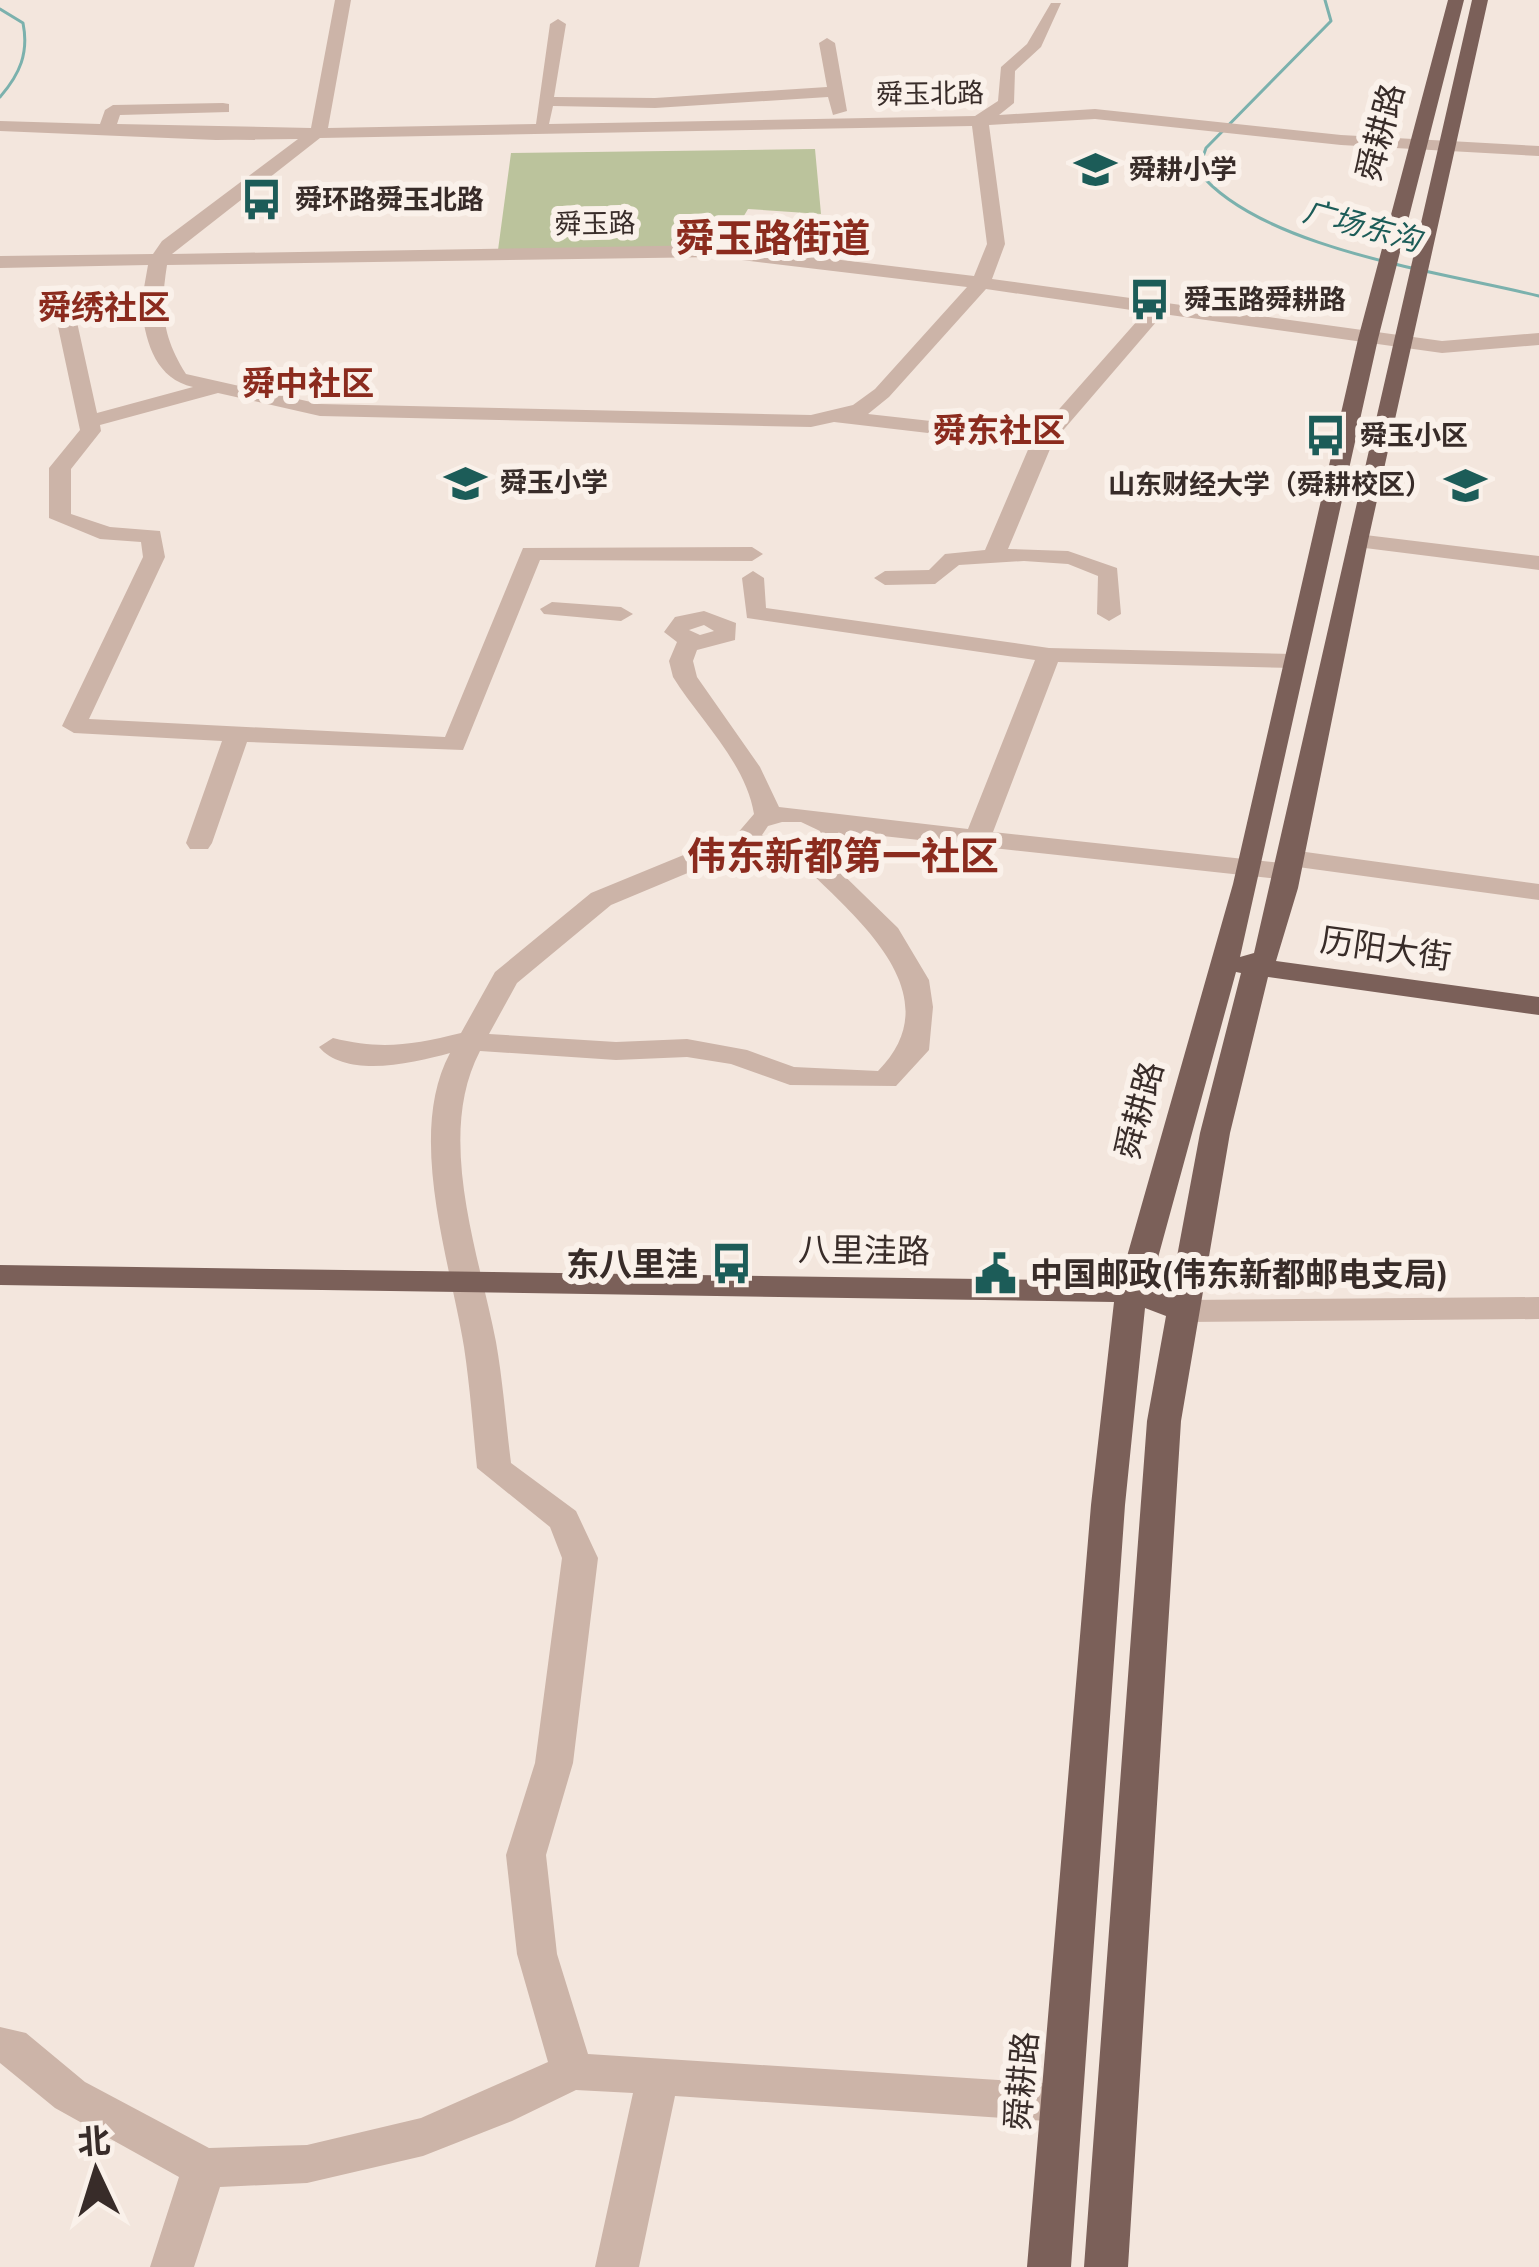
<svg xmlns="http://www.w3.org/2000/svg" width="1539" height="2267" font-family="'Public Sans','Noto Sans SC',sans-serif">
<rect width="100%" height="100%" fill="#f3e6dd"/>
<!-- green -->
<polygon fill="#bbc39c" points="815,149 821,214 748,209 726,246 498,250 511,153"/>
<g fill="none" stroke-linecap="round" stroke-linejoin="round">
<!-- stream -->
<g stroke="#7bb1ad" stroke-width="3">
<path d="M 1325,0 L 1331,21 L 1206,148 L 1198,171 C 1260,249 1442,272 1539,296"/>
<path d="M 0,9 L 23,23 C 29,53 20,74 0,97"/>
</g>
<!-- minor -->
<g fill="#ccb4a8" fill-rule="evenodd">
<path d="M 335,0 L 351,0 L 328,128 L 536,124 L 550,24 L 558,19 L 566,24 L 554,97 L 655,98 L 827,87 L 819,43 L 827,38 L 835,43 L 847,111 L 833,115 L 828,97 L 655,108 L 553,106 L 549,124 L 975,116 L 998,101 L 1001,67 L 1027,44 L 1051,3 L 1061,3 L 1041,47 L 1015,71 L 1014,103 L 999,115 L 1095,109 L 1341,135 L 1539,146 L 1539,156 L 1341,145 L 1095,119 L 989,125 L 1005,244 L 992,279 L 1442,341 L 1539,333 L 1539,345 L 1442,353 L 1163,314 L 1053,442 L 1008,549 L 1068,551 L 1117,568 L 1121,614 L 1109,621 L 1097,614 L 1098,576 L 1068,564 L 1024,561 L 959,565 L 935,584 L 885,585 L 874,578 L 885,571 L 929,570 L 945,554 L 985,550 L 1030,445 L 834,422 L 811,427 L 320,416 L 218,393 L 100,425 L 101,431 L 71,469 L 71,514 L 110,527 L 160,531 L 165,557 L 89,719 L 445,737 L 523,548 L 752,547 L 763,554 L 752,561 L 540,560 L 463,750 L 247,742 L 212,843 L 208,849 L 190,849 L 186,843 L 222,741 L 74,733 L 62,726 L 143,557 L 141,542 L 100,539 L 49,518 L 49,468 L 80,430 L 54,308 L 64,302 L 142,299 L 148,265 L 0,268 L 0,256 L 153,254 L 162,241 L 298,139 L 216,140 L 0,131 L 0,121 L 100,124 L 105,110 L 113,105 L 223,103 L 229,104 L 229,112 L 120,115 L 117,124 L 311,128 ZM 972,126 L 987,244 L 974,276 L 717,245 L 172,254 L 320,138 ZM 717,257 L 967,287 L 875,389 L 853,405 L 811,415 L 320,404 L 186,374 C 162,336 160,309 167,265 ZM 986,289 L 1145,312 L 1038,433 L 868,414 L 889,397 ZM 142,310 C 146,345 157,379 193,387 L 97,413 L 75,313 Z"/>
<polygon points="1357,534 1539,556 1539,570 1349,546 1349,536"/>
<path d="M 753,571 L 764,578 L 766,608 L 1049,648 L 1294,654 L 1306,661 L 1294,668 L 1058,662 L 993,832 L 1281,863 L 1278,858 L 1282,852 L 1291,850 L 1539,884 L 1539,900 L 1298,867 L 1301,872 L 1297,878 L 1288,880 L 846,832 L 844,845 L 827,859 L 898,928 L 929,980 L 933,1007 L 929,1050 L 896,1086 L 790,1085 L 731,1064 L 687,1057 L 616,1060 L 480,1051 C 435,1137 479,1253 496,1342 C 503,1382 506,1423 511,1463 L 576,1511 L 598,1558 L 573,1763 L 546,1855 L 557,1954 L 588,2054 L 1061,2084 L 1076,2090 L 1082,2103 L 1076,2116 L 1061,2122 L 675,2096 L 639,2267 L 595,2267 L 633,2093 L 576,2090 L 512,2121 L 423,2156 L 307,2183 L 220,2187 L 194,2267 L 150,2267 L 179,2177 L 55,2108 L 0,2063 L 0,2027 L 26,2033 L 85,2082 L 209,2148 L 307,2145 L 421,2118 L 548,2062 L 517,1954 L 506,1855 L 535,1763 L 562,1558 L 550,1527 L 477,1468 C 473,1428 470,1387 464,1347 C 450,1260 406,1135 450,1053 C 414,1063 346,1079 319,1047 L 333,1038 C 381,1050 412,1045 461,1033 L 495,972 L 591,893 L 686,854 L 741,843 L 736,835 L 754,814 C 746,763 699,719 673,677 L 669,661 L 677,642 L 664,632 L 675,617 L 704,611 L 736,623 L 735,640 L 697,650 L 693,661 L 697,677 L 760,767 L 779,807 L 968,829 L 1035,660 L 747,618 L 742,578 ZM 704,625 L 714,631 L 700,635 L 689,630 ZM 782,822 L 801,822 L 820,831 L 822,838 L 801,850 L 774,848 L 762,835 L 768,826 ZM 753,857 L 777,866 L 804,866 C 857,919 953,995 878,1071 L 794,1067 L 747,1050 L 687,1039 L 616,1042 L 489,1034 L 517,983 L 611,905 L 702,867 Z"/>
<polygon points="552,602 621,607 633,614 621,621 544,614 540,609"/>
<polygon points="1539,1297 1539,1319 1186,1322 1175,1319 1170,1311 1175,1303 1186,1300"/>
</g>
<!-- major -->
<path fill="#7b6059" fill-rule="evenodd" d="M 1448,0 L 1464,0 L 1378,339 L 1240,957 L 1254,953 L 1472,0 L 1488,0 L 1368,541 L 1298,888 L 1276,961 L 1539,997 L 1539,1015 L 1268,977 L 1230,1133 L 1181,1421 L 1128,2267 L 1084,2267 L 1147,1421 L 1166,1316 L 1145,1308 L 1125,1505 L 1071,2267 L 1027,2267 L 1091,1505 L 1114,1302 L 0,1285 L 0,1265 L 1120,1281 L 1233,884 L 1358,339 ZM 1236,972 L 1241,973 L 1200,1133 L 1170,1294 L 1150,1287 Z"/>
</g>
<!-- icons -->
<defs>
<symbol id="school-bare" viewBox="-9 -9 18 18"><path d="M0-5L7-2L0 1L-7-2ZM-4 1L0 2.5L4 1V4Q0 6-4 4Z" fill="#1c5c58" stroke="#faf1ea" stroke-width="2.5" paint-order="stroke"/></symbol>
<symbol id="bus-bare" viewBox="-9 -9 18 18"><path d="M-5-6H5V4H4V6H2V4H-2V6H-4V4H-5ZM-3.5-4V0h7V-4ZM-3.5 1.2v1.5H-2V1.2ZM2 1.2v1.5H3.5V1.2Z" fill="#1c5c58" stroke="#faf1ea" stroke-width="2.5" paint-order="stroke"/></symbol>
<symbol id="university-bare" viewBox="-9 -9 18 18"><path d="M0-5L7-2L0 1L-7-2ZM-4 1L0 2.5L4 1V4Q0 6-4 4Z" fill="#1c5c58" stroke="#faf1ea" stroke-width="2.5" paint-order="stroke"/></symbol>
<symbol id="civic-bare" viewBox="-9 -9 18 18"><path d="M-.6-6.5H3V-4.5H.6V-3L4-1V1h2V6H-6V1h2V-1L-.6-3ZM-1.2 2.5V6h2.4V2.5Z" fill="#1c5c58" stroke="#faf1ea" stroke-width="2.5" paint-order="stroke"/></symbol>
</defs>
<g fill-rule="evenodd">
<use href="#school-bare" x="1066" y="140" width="59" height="59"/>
<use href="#bus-bare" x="232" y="170" width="59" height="59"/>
<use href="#bus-bare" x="1120" y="270" width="59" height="59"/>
<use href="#bus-bare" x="1296" y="406" width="59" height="59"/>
<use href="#school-bare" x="436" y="454" width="59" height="59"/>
<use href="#university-bare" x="1436" y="456" width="59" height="59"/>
<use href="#bus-bare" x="702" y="1234" width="59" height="59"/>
<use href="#civic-bare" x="966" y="1244" width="59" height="59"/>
</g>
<g text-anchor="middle" stroke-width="12" stroke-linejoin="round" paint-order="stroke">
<!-- far-street labels -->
<g font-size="27" fill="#382c29" stroke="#faf1ea">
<text transform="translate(930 94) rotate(-1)" y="9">舜玉北路</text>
<text transform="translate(595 224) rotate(-1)" y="9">舜玉路</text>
</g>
<!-- far-poi labels -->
<g font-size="27" font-weight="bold" fill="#382c29" stroke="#faf1ea" text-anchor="start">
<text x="1129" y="179">舜耕小学</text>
<text x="295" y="209">舜环路舜玉北路</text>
<text x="1184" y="309">舜玉路舜耕路</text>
<text x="1360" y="445">舜玉小区</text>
<text x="500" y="492">舜玉小学</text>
<text x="1432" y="494" text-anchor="end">山东财经大学（舜耕校区）</text>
</g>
<!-- far-water labels -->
<g font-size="30" font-style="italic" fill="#1c5c58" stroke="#faf1ea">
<text transform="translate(1362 226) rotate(15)" y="10">广场东沟</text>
</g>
<!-- street labels -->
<g font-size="33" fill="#382c29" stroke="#faf1ea">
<text transform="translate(1380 132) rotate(-75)" y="12">舜耕路</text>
<text transform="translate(1386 948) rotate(8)" y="12">历阳大街</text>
<text transform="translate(1139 1110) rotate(-75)" y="12">舜耕路</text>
<text transform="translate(864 1250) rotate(1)" y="12">八里洼路</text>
<text transform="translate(1021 2081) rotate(-85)" y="12">舜耕路</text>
</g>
<!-- far-quarter labels -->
<g font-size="33" font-weight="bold" fill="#8b2b1e" stroke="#faf1ea">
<text x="104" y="319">舜绣社区</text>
<text x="308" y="395">舜中社区</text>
<text x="999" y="442">舜东社区</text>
</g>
<!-- poi labels -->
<g font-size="33" font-weight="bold" fill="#382c29" stroke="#faf1ea" text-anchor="end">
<text x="698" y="1276">东八里洼</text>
<text x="1030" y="1286" text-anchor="start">中国邮政(伟东新都邮电支局)</text>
</g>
<!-- far-district labels -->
<g font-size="39" font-weight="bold" fill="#8b2b1e" stroke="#faf1ea">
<text x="773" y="252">舜玉路街道</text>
</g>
<!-- quarter labels -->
<g font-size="39" font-weight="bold" fill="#8b2b1e" stroke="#faf1ea">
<text x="843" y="870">伟东新都第一社区</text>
</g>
</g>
<!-- north arrow -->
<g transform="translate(96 2171) rotate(356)" stroke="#faf1ea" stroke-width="9" paint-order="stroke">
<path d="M0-9L21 45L0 30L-21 45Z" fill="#382c29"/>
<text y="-18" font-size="33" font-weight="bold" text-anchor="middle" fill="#382c29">北</text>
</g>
</svg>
